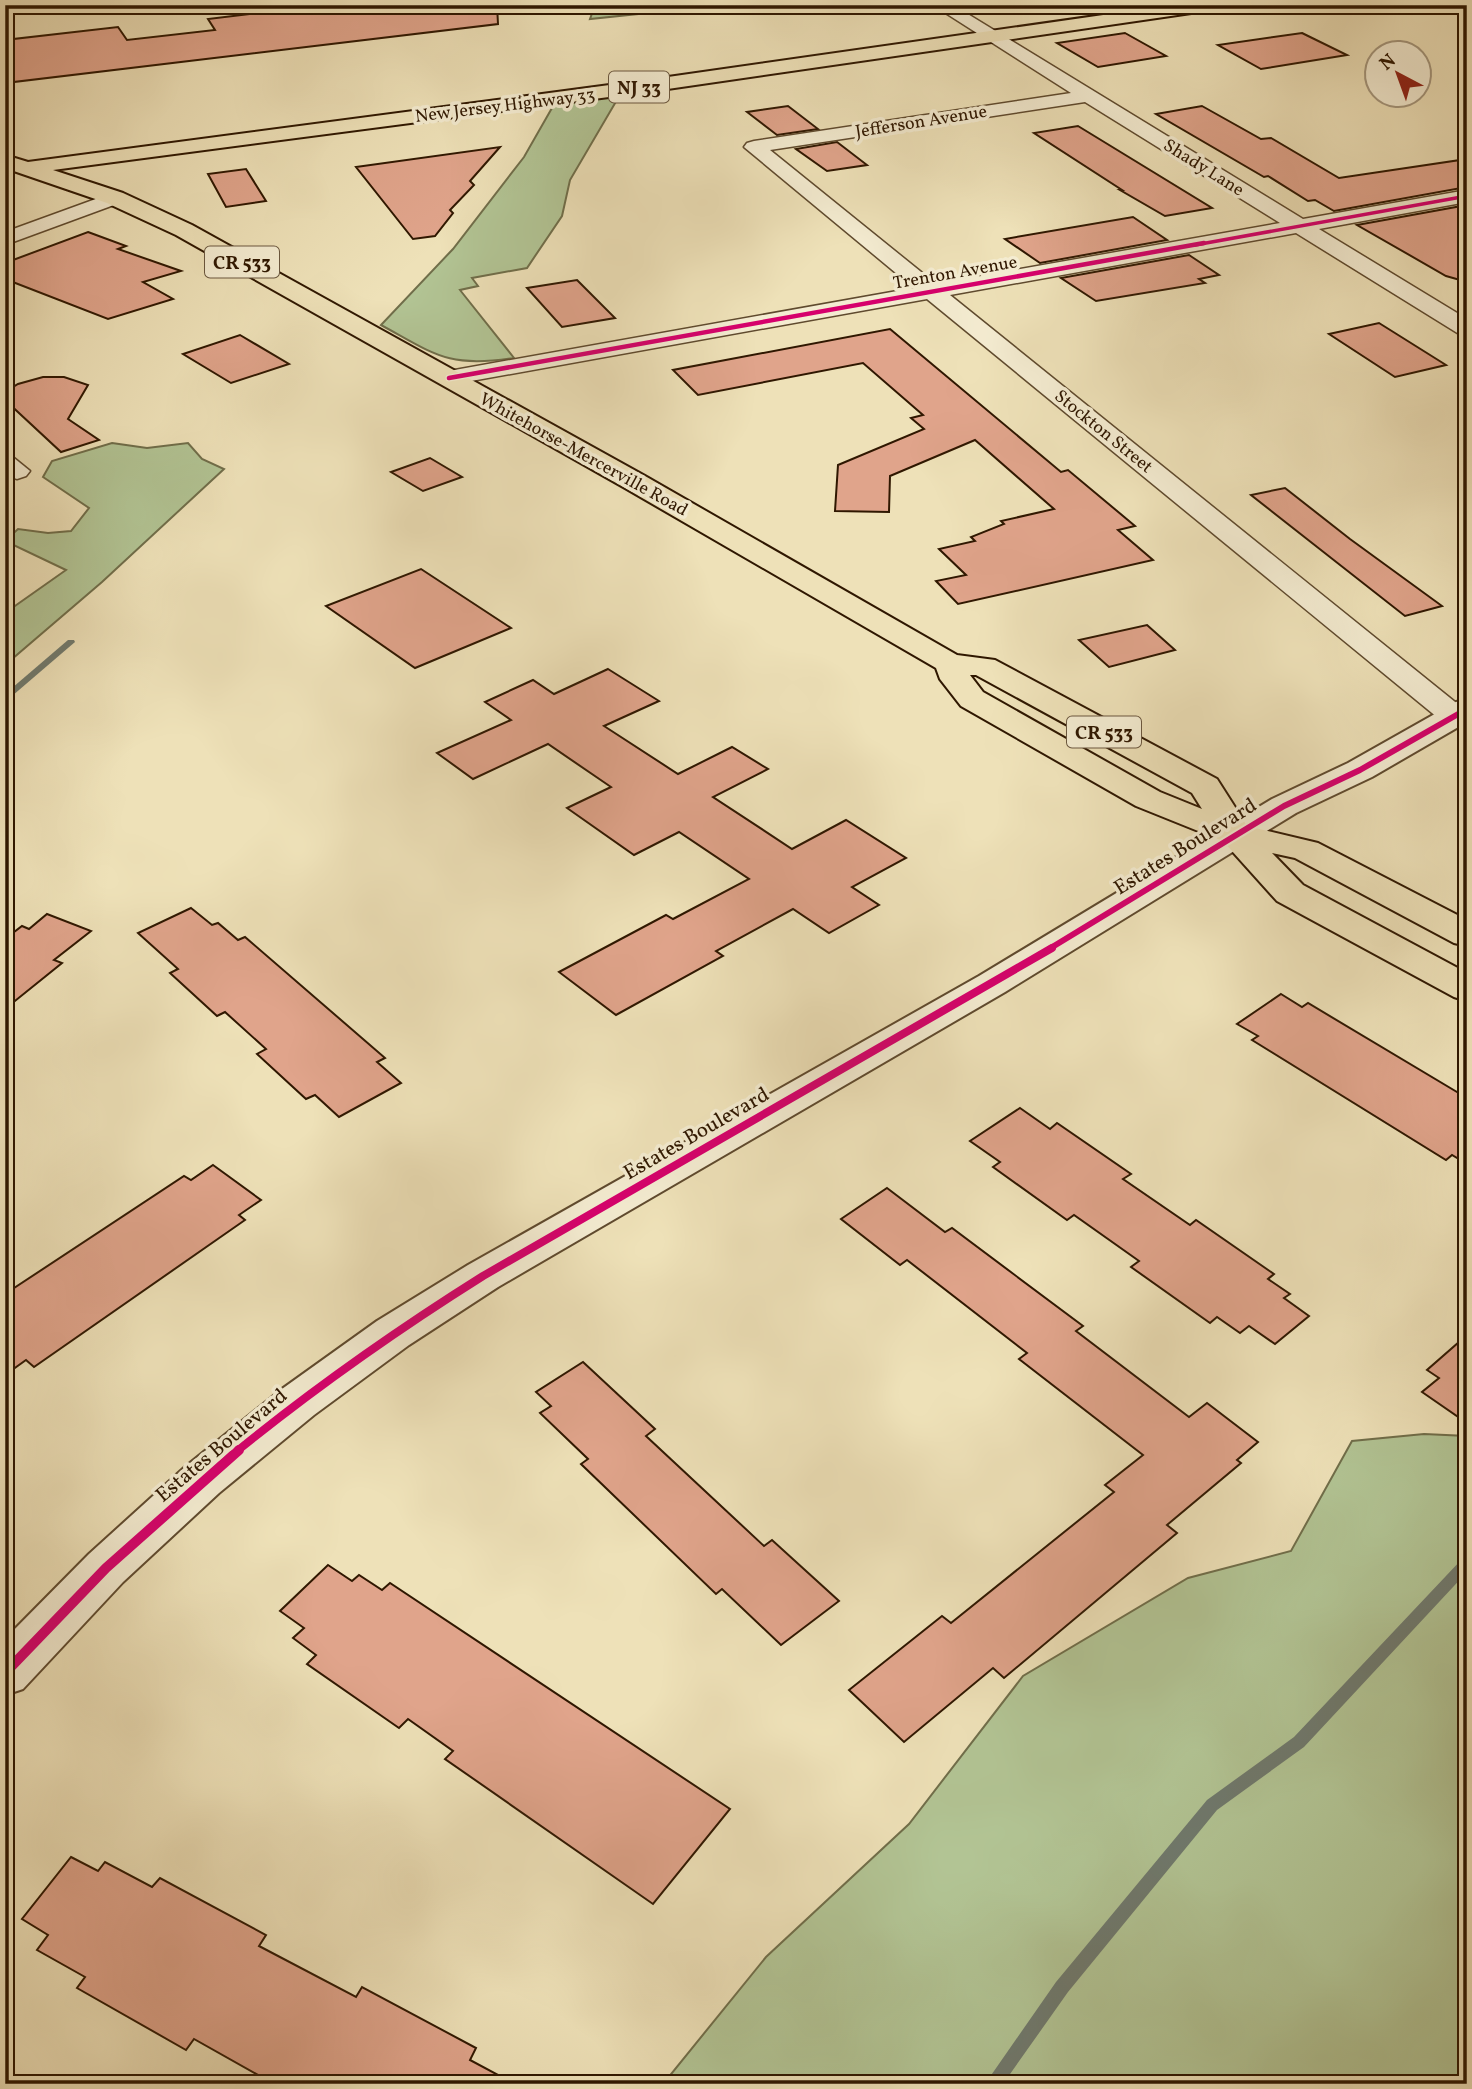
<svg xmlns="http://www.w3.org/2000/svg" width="1472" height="2089" font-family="Vollkorn,serif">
<rect width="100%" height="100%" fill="#eee1b8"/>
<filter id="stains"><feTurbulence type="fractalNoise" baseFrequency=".00286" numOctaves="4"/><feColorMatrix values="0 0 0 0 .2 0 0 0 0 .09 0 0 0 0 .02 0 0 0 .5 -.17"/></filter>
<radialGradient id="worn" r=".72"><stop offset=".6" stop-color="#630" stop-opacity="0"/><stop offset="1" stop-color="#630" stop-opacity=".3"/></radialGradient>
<!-- green -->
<g fill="#b2c494" stroke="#706e4a" stroke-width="2">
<polygon points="595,5 658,5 657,12 590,19"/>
<path d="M 621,93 L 570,180 L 562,216 L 527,268 L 472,278 L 478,286 L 460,290 L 514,358 C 448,368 436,355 381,325 L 453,249 L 524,157 L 556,101 Z"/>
<polygon points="112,443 147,448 188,443 202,459 224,469 102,582 5,665 5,613 66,570 5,541 18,529 48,533 71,531 89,508 43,477 52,461"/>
<polygon points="1424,1434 1467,1436 1467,2084 663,2084 766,1957 909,1824 1023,1676 1188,1578 1291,1551 1352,1441"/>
</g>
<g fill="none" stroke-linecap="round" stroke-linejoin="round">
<!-- stream -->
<g fill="#707a6e" fill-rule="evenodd">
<polygon points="68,640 74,640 75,642 5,702 5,694"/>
<polygon points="1467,1558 1467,1572 1304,1747 1217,1810 1068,1992 1003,2084 985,2084 1056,1982 1207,1800 1294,1737 1462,1559"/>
</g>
</g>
<!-- building -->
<g fill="#e0a48b" stroke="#2f1700" stroke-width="2">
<polygon points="323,5 497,5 498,24 5,83 5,40 118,27 127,40 215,30 208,19"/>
<polygon points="1125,33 1166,56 1098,67 1057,43"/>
<polygon points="1302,33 1347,55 1261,69 1218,45"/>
<polygon points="788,106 818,129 777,135 747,112"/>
<polygon points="1202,106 1261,139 1271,138 1339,178 1467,159 1467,187 1334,211 1315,200 1308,201 1268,176 1264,177 1156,114"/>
<polygon points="1078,126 1212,208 1165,216 1120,190 1122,190 1034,133"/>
<polygon points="837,142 867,165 827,171 796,149"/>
<polygon points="500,147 470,181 474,185 450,210 453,213 435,236 413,239 356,167"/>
<polygon points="246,169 266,201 226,207 208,174"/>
<polygon points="1467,205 1467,282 1446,276 1357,225"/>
<polygon points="1133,217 1167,240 1040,263 1005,239"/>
<polygon points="88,232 126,246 118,249 181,271 143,282 173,299 108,319 5,279 5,263"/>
<polygon points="1189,255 1219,275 1199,279 1205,283 1096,301 1061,278"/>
<polygon points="577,280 615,318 562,327 527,288"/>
<polygon points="1379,323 1446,365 1395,377 1329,334"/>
<polygon points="890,329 1061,472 1068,470 1135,526 1118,530 1153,560 958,604 936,581 966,575 939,549 975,541 971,537 1004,524 1001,521 1054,509 975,440 890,476 889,512 835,511 838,465 924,429 911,418 923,415 863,363 698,395 673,370"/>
<polygon points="240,335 289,364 231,383 183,354"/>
<polygon points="43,377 64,377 88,385 68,419 99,440 61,452 5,400 5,392 18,384"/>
<polygon points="430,458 462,477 423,491 391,472"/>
<polygon points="1285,488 1350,539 1442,606 1405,616 1251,495"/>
<polygon points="421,569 511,628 415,668 326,606"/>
<polygon points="1147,625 1175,650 1109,667 1079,640"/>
<polygon points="608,669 659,701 604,726 678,774 732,747 768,769 713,797 792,849 846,820 906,858 852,887 879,905 829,933 793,909 716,951 723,956 616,1015 559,972 666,915 673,919 749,879 679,832 634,855 567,808 611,787 548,744 473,779 437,753 511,720 485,702 533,680 554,694"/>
<polygon points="191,908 212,925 218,923 238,940 245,937 385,1058 377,1062 401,1083 339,1117 315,1095 306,1099 257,1054 266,1049 225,1012 217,1016 170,973 178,969 138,933"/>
<polygon points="47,914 91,931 54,960 62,963 5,1009 5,939 22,926 29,929"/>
<polygon points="1281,994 1302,1007 1308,1003 1467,1098 1467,1164 1452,1155 1446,1160 1252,1040 1258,1036 1237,1024"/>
<polygon points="1020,1108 1050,1129 1057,1123 1131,1174 1123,1179 1190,1225 1196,1220 1274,1274 1268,1279 1290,1294 1284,1298 1309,1316 1275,1344 1249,1326 1240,1333 1217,1317 1210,1323 1131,1267 1139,1261 1074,1215 1067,1220 993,1167 1000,1162 970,1141"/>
<polygon points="213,1165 261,1200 239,1215 245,1220 34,1367 26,1360 5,1375 5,1294 184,1176 191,1180"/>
<polygon points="887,1188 945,1232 952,1228 1083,1326 1076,1331 1189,1417 1207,1403 1258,1442 1237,1460 1241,1463 1167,1525 1177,1533 1004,1678 993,1668 904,1742 849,1690 942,1616 951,1623 1114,1492 1105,1485 1143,1455 1019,1359 1027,1353 907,1260 900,1265 841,1219"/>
<polygon points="1467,1335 1467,1423 1422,1392 1439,1378 1427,1370"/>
<polygon points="583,1362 655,1429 646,1436 764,1546 772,1540 839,1601 781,1645 722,1589 716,1594 581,1464 588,1459 540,1413 551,1406 536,1392"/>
<polygon points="328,1565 352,1581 359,1575 382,1590 390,1583 730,1809 653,1904 445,1759 453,1751 408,1719 399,1728 307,1664 316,1655 293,1638 304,1628 280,1611"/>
<polygon points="71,1857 98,1871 105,1862 152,1887 160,1878 266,1935 259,1946 356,1997 362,1987 476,2048 470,2060 515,2084 274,2084 194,2039 186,2050 77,1988 85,1977 37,1950 48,1935 22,1919"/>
</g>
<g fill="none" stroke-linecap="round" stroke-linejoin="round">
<defs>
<g id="minor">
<path d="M 933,5 L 953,5 L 1303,219 L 1467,190 L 1467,202 L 1319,229 L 1467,319 L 1467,336 L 1459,334 L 1296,233 L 950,295 L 1465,710 L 1465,722 L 1454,725 L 1443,722 L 927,299 L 449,385 L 440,383 L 437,378 L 440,373 L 449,371 L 914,288 L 744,147 L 747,143 L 754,141 L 1071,93 ZM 1085,102 L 1280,223 L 936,284 L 770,150 Z"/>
<polygon points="115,192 122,194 125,198 122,202 5,245 5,232"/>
<polygon points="5,455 14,458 30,471 26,476 17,479 5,475"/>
</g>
<polygon id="tertiary" points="1467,700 1467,722 1372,777 1296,813 1005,992 498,1287 409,1345 314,1415 219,1493 123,1582 23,1689 5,1695 5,1639 89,1554 185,1467 282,1389 377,1321 468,1265 979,976 1272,799 1348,763 1456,702"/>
<path id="primary" d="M 1173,5 L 1221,5 L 1212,10 L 647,92 L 53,170 L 123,193 L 192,225 L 645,476 L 957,655 L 995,660 L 1217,779 L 1247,826 L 1318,843 L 1467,920 L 1467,946 L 1454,943 L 1295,858 L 1272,853 L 1303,885 L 1467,973 L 1467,1001 L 1454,997 L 1277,901 L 1223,841 L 1136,806 L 961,706 L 940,679 L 936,668 L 625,488 L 176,235 L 107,203 L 5,168 L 5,155 L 28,162 L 647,80 ZM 970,675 L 976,675 L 1192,793 L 1202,809 L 1160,792 L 983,692 Z"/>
</defs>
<!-- minor casing -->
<use href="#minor" stroke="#5f4a2e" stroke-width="3"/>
<!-- tertiary casing -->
<use href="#tertiary" stroke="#5f4a2e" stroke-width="4"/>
<!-- primary casing -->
<use href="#primary" stroke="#2f1700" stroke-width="4"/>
<!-- minor -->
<use href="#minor" fill="#f4ecd1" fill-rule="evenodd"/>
<!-- tertiary -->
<use href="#tertiary" fill="#f4ecd1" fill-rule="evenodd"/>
<!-- primary -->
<use href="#primary" fill="#eee1b8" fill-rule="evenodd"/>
<defs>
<polyline id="cycleway-far4" points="1195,245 1467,196"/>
<polyline id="cycleway-far3" points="449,378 1204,243"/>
<polyline id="cycleway-far2" points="1049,949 1284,806 1360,770 1467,709"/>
<path id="cycleway-far1" d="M 237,1451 C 316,1387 397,1330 483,1276 L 1052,948"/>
<polyline id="cycleway" points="5,1673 106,1568 239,1450"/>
</defs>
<!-- cycleway-far4 casing -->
<use href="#cycleway-far4" stroke="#f4ecd1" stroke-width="6"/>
<!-- cycleway-far3 casing -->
<use href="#cycleway-far3" stroke="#f4ecd1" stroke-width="7"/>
<!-- cycleway-far2 casing -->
<use href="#cycleway-far2" stroke="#f4ecd1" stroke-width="10"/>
<!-- cycleway-far1 casing -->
<use href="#cycleway-far1" stroke="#f4ecd1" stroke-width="12"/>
<!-- cycleway casing -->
<use href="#cycleway" stroke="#f4ecd1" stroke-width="14"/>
<!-- cycleway-far4 -->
<use href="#cycleway-far4" stroke="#d6006c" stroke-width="3.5"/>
<!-- cycleway-far3 -->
<use href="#cycleway-far3" stroke="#d6006c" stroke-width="4.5"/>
<!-- cycleway-far2 -->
<use href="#cycleway-far2" stroke="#d6006c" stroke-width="6"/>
<!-- cycleway-far1 -->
<use href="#cycleway-far1" stroke="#d6006c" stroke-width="8"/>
<!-- cycleway -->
<use href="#cycleway" stroke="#d6006c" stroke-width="10"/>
</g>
<g text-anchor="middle" stroke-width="7" stroke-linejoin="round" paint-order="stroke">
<!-- far-street labels -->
<g font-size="18" fill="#2f1700" stroke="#f4ecd1">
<text transform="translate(505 105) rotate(-7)" y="6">New Jersey Highway 33</text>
<text transform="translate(921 121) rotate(-9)" y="6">Jefferson Avenue</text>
<text transform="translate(1204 167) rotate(32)" y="6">Shady Lane</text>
<text transform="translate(955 272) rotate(-10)" y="6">Trenton Avenue</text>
<text transform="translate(1104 431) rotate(39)" y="6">Stockton Street</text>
<text transform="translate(584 454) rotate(29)" y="6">Whitehorse-Mercerville Road</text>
</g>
<!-- shield labels -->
<g fill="#f4ecd1" stroke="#6a573f" stroke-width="2">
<rect x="609" y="71.5" width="60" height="31" rx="5"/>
<rect x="205" y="246.5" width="74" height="31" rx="5"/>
<rect x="1067" y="716.5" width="74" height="31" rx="5"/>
</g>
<g font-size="19" font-weight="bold" fill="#2f1700">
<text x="639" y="94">NJ 33</text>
<text x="242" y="269">CR 533</text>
<text x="1104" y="739">CR 533</text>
</g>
<!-- street labels -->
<g font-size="21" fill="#2f1700" stroke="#f4ecd1">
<text transform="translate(1185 846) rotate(-32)" y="7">Estates Boulevard</text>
<text transform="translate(696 1133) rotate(-30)" y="7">Estates Boulevard</text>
<text transform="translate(221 1445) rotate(-40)" y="7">Estates Boulevard</text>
</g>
</g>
<!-- margin -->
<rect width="1472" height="2089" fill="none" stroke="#eee1b8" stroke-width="28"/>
<rect x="7" y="7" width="1458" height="2075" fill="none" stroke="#2f1700" stroke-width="3.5"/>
<rect x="14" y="14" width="1444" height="2061" fill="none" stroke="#2f1700" stroke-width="2"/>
<!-- north arrow -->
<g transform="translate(1398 74) rotate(319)"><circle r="33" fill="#f4ecd1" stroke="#a5977d" stroke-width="2"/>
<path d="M0-5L12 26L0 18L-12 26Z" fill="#8f2418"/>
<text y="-10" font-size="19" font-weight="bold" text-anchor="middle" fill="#2f1700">N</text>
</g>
<rect width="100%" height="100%" filter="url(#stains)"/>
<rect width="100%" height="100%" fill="url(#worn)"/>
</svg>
